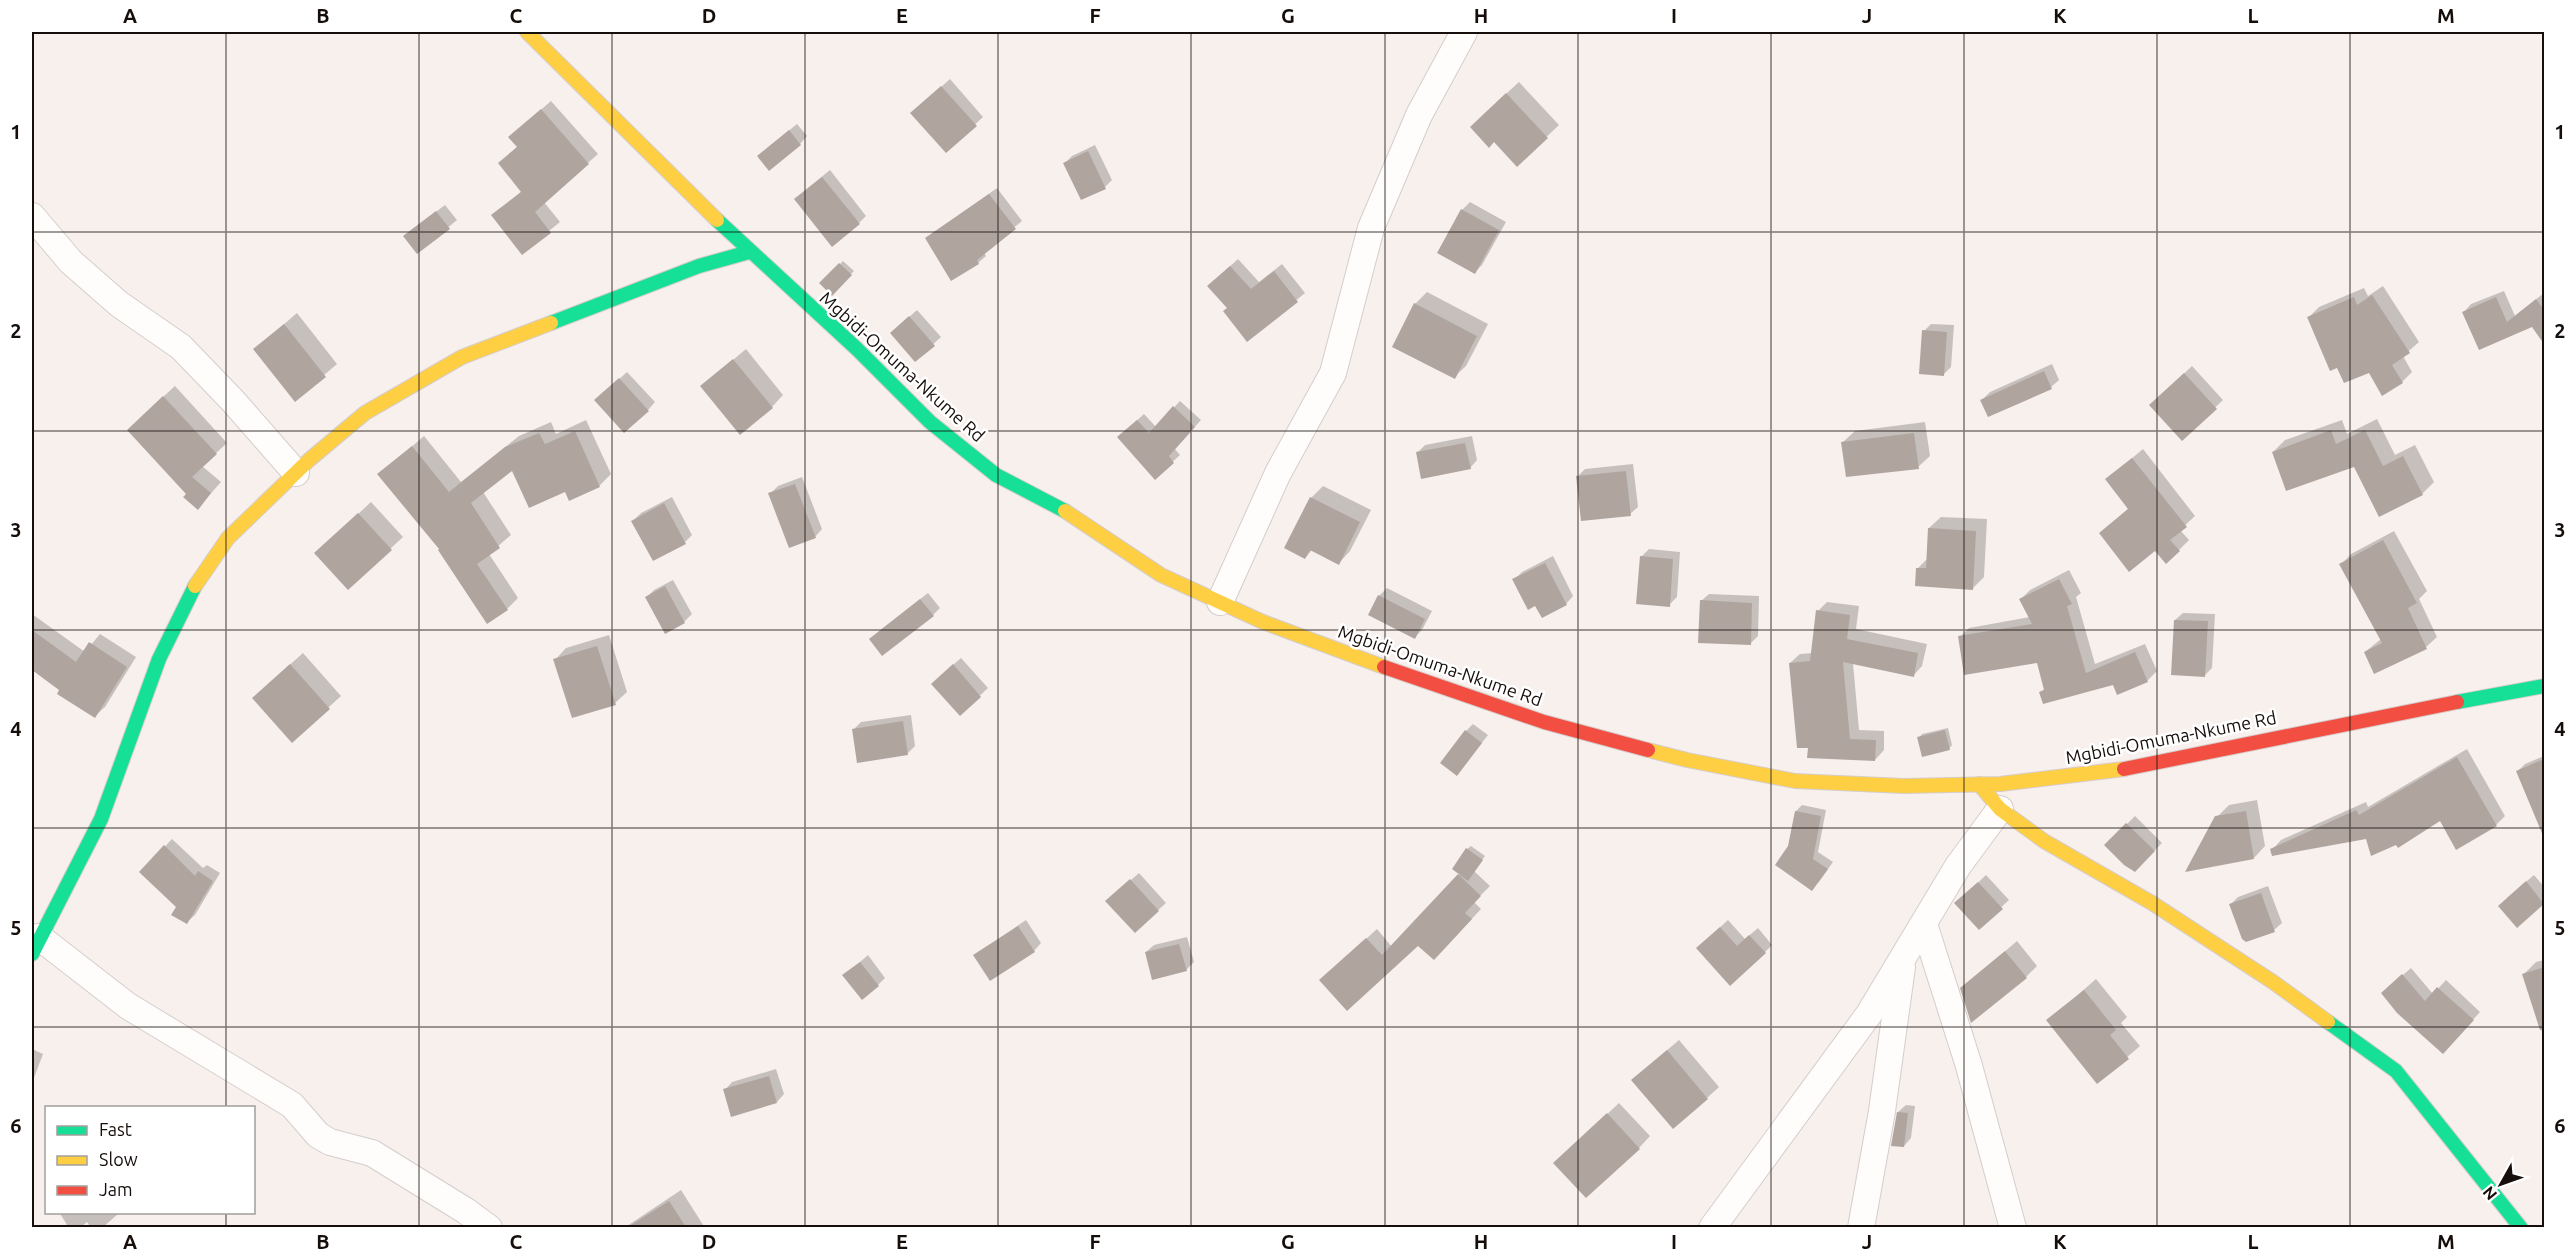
<svg xmlns="http://www.w3.org/2000/svg" width="2576" height="1259" font-family="Ubuntu,sans-serif">
<rect width="100%" height="100%" fill="#f8f0ed"/>
<!-- shadow -->
<g fill="#0003">
<polygon points="950,79 983,117 947,151 920,106"/>
<polygon points="1519,82 1559,125 1517,165 1483,115"/>
<polygon points="551,101 598,154 544,202 560,222 522,253 493,216 522,191 500,163 518,146 520,128"/>
<polygon points="797,124 807,136 800,144 766,149"/>
<polygon points="1095,145 1112,180 1105,187 1065,163 1072,156"/>
<polygon points="830,170 866,216 859,223 803,192"/>
<polygon points="997,188 1022,221 984,252 986,256 978,263 926,238"/>
<polygon points="1470,202 1506,222 1482,265 1475,272 1462,210"/>
<polygon points="445,205 457,220 418,252 413,229"/>
<polygon points="1238,259 1259,282 1282,264 1305,293 1248,340 1228,308 1216,279"/>
<polygon points="843,261 854,271 832,294 822,283"/>
<polygon points="2383,286 2419,342 2403,356 2412,372 2402,382 2370,371 2309,317 2319,307 2364,288 2368,296"/>
<polygon points="2504,291 2515,316 2544,293 2544,338 2543,339 2532,326 2480,348 2464,312 2471,304"/>
<polygon points="1427,292 1488,324 1466,366 1454,377 1394,346 1415,304"/>
<polygon points="917,310 941,337 916,360 899,326"/>
<polygon points="297,313 337,364 295,400 255,349"/>
<polygon points="1931,324 1954,325 1951,367 1944,374 1924,331"/>
<polygon points="746,349 783,395 772,407 702,386"/>
<polygon points="2052,364 2059,380 2051,387 1982,400 1990,392"/>
<polygon points="2192,366 2223,400 2182,439 2158,398"/>
<polygon points="627,372 655,402 648,410 604,393"/>
<polygon points="175,386 227,443 202,466 221,482 198,508 139,419"/>
<polygon points="1180,401 1201,420 1175,449 1180,455 1155,478 1125,431 1144,414 1156,427"/>
<polygon points="2377,419 2395,455 2415,445 2434,482 2422,494 2380,515 2355,465 2273,452 2285,440 2342,420 2347,434"/>
<polygon points="586,420 611,474 599,486 566,490 513,469 483,492 511,535 489,554 518,598 507,609 441,549 380,474 424,436 461,482 519,436 551,422 556,434"/>
<polygon points="1925,422 1930,456 1918,467 1843,442 1855,431"/>
<polygon points="1472,436 1477,460 1470,468 1417,453 1425,445"/>
<polygon points="2143,449 2195,516 2180,530 2189,540 2179,550 2155,549 2101,533 2129,508 2107,479"/>
<polygon points="1633,464 1638,507 1630,514 1578,476 1585,469"/>
<polygon points="802,477 822,529 815,537 770,494 778,486"/>
<polygon points="1323,486 1371,510 1350,551 1339,563 1313,549 1305,558 1286,548 1311,498"/>
<polygon points="672,497 692,535 685,542 633,521 641,513"/>
<polygon points="371,502 403,537 348,588 328,542"/>
<polygon points="1941,517 1987,519 1984,577 1973,588 1918,568 1928,558 1929,528"/>
<polygon points="2394,531 2427,591 2419,599 2437,637 2426,647 2375,672 2365,652 2381,639 2341,565 2351,554"/>
<polygon points="1649,549 1680,552 1677,597 1669,605 1641,557"/>
<polygon points="1553,556 1573,596 1566,604 1536,604 1514,580 1522,572"/>
<polygon points="2069,570 2081,593 2076,597 2095,664 2145,644 2157,671 2147,681 2041,693 2045,688 2038,661 1960,637 1969,628 2030,617 2021,599 2030,590"/>
<polygon points="673,580 692,614 684,622 647,597 654,590"/>
<polygon points="1387,588 1432,611 1422,630 1415,637 1379,596"/>
<polygon points="928,593 940,608 933,615 878,632"/>
<polygon points="1709,594 1759,596 1758,636 1750,644 1701,601"/>
<polygon points="1827,602 1859,606 1856,629 1927,644 1922,666 1913,676 1853,663 1859,730 1884,731 1884,750 1875,760 1809,747 1790,663 1800,654 1813,653 1818,611"/>
<polygon points="2183,613 2215,614 2212,668 2205,675 2175,620"/>
<polygon points="32,614 85,652 100,634 136,657 105,707 95,716 32,668"/>
<polygon points="609,635 627,692 615,703 555,660 566,648"/>
<polygon points="303,653 341,696 292,741 265,687"/>
<polygon points="961,658 988,688 960,714 940,676"/>
<polygon points="911,715 915,746 908,753 853,730 861,722"/>
<polygon points="1473,724 1488,735 1457,774 1466,731"/>
<polygon points="1948,728 1952,745 1949,749 1919,738 1922,734"/>
<polygon points="2467,749 2505,816 2496,825 2440,819 2367,837 2272,850 2281,840 2366,802 2368,807"/>
<polygon points="2544,756 2544,812 2536,815 2518,771 2525,764"/>
<polygon points="2257,800 2265,846 2254,858 2217,817 2229,805"/>
<polygon points="1802,805 1826,810 1818,852 1833,862 1818,883 1789,847 1796,811"/>
<polygon points="2135,816 2162,843 2135,870 2106,845"/>
<polygon points="172,839 203,868 207,865 220,873 195,915 187,922 178,907 141,872"/>
<polygon points="1471,846 1485,856 1474,871 1490,886 1474,902 1481,909 1444,949 1418,944 1347,1009 1331,971 1377,929 1392,947 1460,874 1467,849"/>
<polygon points="1139,873 1166,903 1135,931 1115,894"/>
<polygon points="1986,875 2009,900 1979,928 1964,896"/>
<polygon points="2534,875 2544,887 2544,902 2517,925 2507,898"/>
<polygon points="2268,886 2282,923 2274,930 2231,904 2238,897"/>
<polygon points="1026,920 1041,943 1034,951 975,955"/>
<polygon points="1728,920 1745,939 1758,928 1772,945 1765,952 1705,941"/>
<polygon points="1187,937 1194,962 1186,970 1146,952 1154,945"/>
<polygon points="2017,941 2037,966 2026,977 1962,988"/>
<polygon points="868,955 885,978 878,985 844,976"/>
<polygon points="2544,960 2544,1031 2542,1032 2524,974 2536,962"/>
<polygon points="2411,968 2433,994 2446,980 2480,1012 2450,1045 2390,986"/>
<polygon points="2096,979 2127,1017 2121,1023 2140,1046 2098,1082 2048,1021"/>
<polygon points="1679,1040 1719,1087 1707,1098 1645,1069"/>
<polygon points="32,1049 43,1054 32,1083"/>
<polygon points="776,1069 784,1094 777,1102 725,1090 732,1082"/>
<polygon points="1619,1103 1650,1136 1639,1148 1567,1152"/>
<polygon points="1906,1105 1915,1106 1911,1138 1904,1146 1898,1112"/>
<polygon points="681,1190 705,1228 624,1228"/>
<polygon points="59,1212 116,1212 118,1214 102,1228 91,1228 87,1222 80,1228 69,1228"/>
</g>
<!-- building -->
<g fill="#b0a49f">
<polygon points="941,86 977,126 946,153 910,113"/>
<polygon points="1506,93 1548,138 1517,167 1494,142 1489,148 1470,127"/>
<polygon points="541,109 589,164 535,212 551,233 522,255 491,215 521,192 498,163 517,147 508,137"/>
<polygon points="789,130 801,145 769,171 757,156"/>
<polygon points="1088,151 1106,189 1081,200 1063,163"/>
<polygon points="822,177 860,224 832,247 794,199"/>
<polygon points="989,194 1016,229 977,260 979,264 951,281 925,238"/>
<polygon points="1461,209 1499,230 1475,274 1437,253"/>
<polygon points="436,211 450,229 417,254 403,236"/>
<polygon points="839,263 852,275 832,296 819,283"/>
<polygon points="1230,266 1251,289 1274,271 1298,302 1247,342 1223,311 1227,308 1207,286"/>
<polygon points="2372,295 2410,353 2392,365 2403,383 2382,396 2369,373 2344,383 2337,368 2330,371 2307,317 2354,297 2357,305"/>
<polygon points="2496,297 2507,322 2536,299 2544,310 2544,344 2532,327 2479,350 2462,312"/>
<polygon points="1414,303 1477,336 1455,379 1392,347"/>
<polygon points="909,316 935,346 915,362 890,333"/>
<polygon points="284,324 326,377 295,402 253,349"/>
<polygon points="1922,330 1947,332 1944,376 1919,374"/>
<polygon points="733,359 773,408 740,435 700,386"/>
<polygon points="2044,371 2052,389 1988,417 1980,400"/>
<polygon points="2184,373 2217,409 2182,441 2149,405"/>
<polygon points="619,378 649,411 624,433 594,400"/>
<polygon points="163,396 217,454 192,477 211,493 198,510 183,497 186,494 127,430"/>
<polygon points="1173,406 1195,427 1169,456 1174,463 1155,480 1117,437 1137,420 1149,433"/>
<polygon points="2331,430 2336,444 2365,430 2383,466 2403,456 2423,495 2379,517 2354,467 2286,491 2272,452"/>
<polygon points="575,431 600,487 569,501 565,492 529,508 512,471 471,503 500,548 477,564 508,610 487,624 438,550 439,549 377,474 412,446 449,492 505,447 539,433 545,444"/>
<polygon points="1914,433 1919,469 1846,477 1841,442"/>
<polygon points="1465,443 1471,469 1421,479 1416,452"/>
<polygon points="2132,458 2187,527 2170,540 2180,551 2166,564 2155,551 2129,572 2099,533 2128,509 2105,479"/>
<polygon points="1626,471 1631,516 1581,521 1576,476"/>
<polygon points="795,484 816,538 789,548 768,493"/>
<polygon points="1310,497 1360,522 1339,565 1310,550 1305,559 1284,548"/>
<polygon points="664,503 686,544 653,561 631,521"/>
<polygon points="358,513 392,550 348,590 314,553"/>
<polygon points="1928,528 1976,531 1973,590 1915,586 1916,568 1926,568"/>
<polygon points="2383,540 2417,603 2408,608 2427,649 2374,674 2364,652 2382,643 2339,564"/>
<polygon points="1640,556 1673,559 1670,607 1636,604"/>
<polygon points="1545,563 1567,605 1542,618 1535,606 1528,610 1512,579"/>
<polygon points="2059,579 2072,604 2067,606 2086,673 2135,652 2148,682 2117,695 2113,685 2043,704 2039,692 2044,690 2037,663 1964,675 1958,636 2032,624 2019,599"/>
<polygon points="665,586 685,623 665,634 645,597"/>
<polygon points="1378,595 1425,619 1415,639 1368,615"/>
<polygon points="920,599 934,616 882,656 869,639"/>
<polygon points="1700,600 1752,603 1751,645 1698,643"/>
<polygon points="1816,610 1850,615 1847,639 1918,653 1914,677 1843,662 1850,739 1876,740 1875,761 1807,758 1808,748 1797,748 1789,663 1810,661"/>
<polygon points="2174,620 2208,621 2205,677 2171,675"/>
<polygon points="32,630 76,662 89,642 127,667 95,718 57,694 59,690 32,670"/>
<polygon points="597,646 616,705 572,718 553,659"/>
<polygon points="290,664 330,709 292,743 252,698"/>
<polygon points="953,664 981,697 960,716 931,684"/>
<polygon points="903,721 908,755 857,763 852,729"/>
<polygon points="1465,730 1482,743 1457,776 1440,763"/>
<polygon points="1945,730 1950,750 1922,757 1917,737"/>
<polygon points="2457,757 2497,826 2456,850 2440,821 2398,848 2396,845 2371,856 2366,839 2272,856 2270,849 2356,810 2359,815"/>
<polygon points="2544,759 2544,838 2516,771"/>
<polygon points="1795,811 1821,816 1813,859 1828,869 1812,891 1775,865 1788,846"/>
<polygon points="2246,811 2254,859 2185,872 2215,816"/>
<polygon points="2126,823 2155,851 2135,872 2124,865 2104,845"/>
<polygon points="164,845 195,876 198,871 213,881 187,924 171,915 176,907 139,872"/>
<polygon points="1466,848 1483,860 1468,881 1452,869"/>
<polygon points="1458,874 1481,896 1465,913 1472,919 1434,960 1418,946 1347,1011 1319,980 1366,938 1382,955"/>
<polygon points="1130,879 1159,911 1135,933 1105,901"/>
<polygon points="2526,881 2544,904 2517,928 2498,906"/>
<polygon points="1978,882 2003,909 1979,930 1954,903"/>
<polygon points="2261,893 2275,932 2246,942 2242,939 2229,904"/>
<polygon points="1018,926 1035,952 990,981 973,955"/>
<polygon points="1720,927 1737,946 1749,935 1766,953 1730,986 1696,948"/>
<polygon points="1179,944 1187,971 1152,980 1145,952"/>
<polygon points="2005,951 2027,978 1971,1023 1960,988"/>
<polygon points="860,962 879,986 862,1000 842,975"/>
<polygon points="2544,967 2544,1029 2540,1030 2522,974"/>
<polygon points="2402,974 2425,1001 2437,987 2474,1020 2443,1054 2397,1013 2381,993"/>
<polygon points="2084,990 2116,1030 2110,1035 2129,1059 2097,1084 2046,1020"/>
<polygon points="1667,1050 1708,1099 1673,1129 1631,1080"/>
<polygon points="769,1076 777,1103 731,1117 723,1089"/>
<polygon points="1897,1112 1908,1113 1904,1147 1891,1146"/>
<polygon points="1607,1113 1640,1149 1586,1198 1553,1163"/>
<polygon points="669,1201 686,1227 628,1227"/>
</g>
<g fill="none" stroke-linecap="round" stroke-linejoin="round">
<defs>
<g id="street">
<polyline points="32,216 71,262 119,304 181,347 233,401 296,473"/>
<polyline points="1220,602 1278,473 1333,373 1371,228 1419,115 1464,32"/>
<polyline points="1924,924 1969,1066 2013,1228"/>
<polyline points="39,937 128,1006 292,1105 318,1135 330,1142 372,1153 466,1211 489,1228"/>
<polyline points="1712,1228 1869,1014 1958,866 2000,809"/>
<polyline points="1861,1228 1882,1111 1902,967"/>
</g>
<g id="fast">
<polyline points="717,220 857,349 930,422 996,475 1065,511"/>
<polyline points="551,323 699,266 749,252"/>
<polyline points="2457,702 2544,686"/>
<polyline points="32,954 101,819 159,659 195,586"/>
<polyline points="2328,1022 2396,1071 2521,1228"/>
</g>
<g id="slow">
<polyline points="527,32 717,220"/>
<polyline points="1065,511 1161,575 1263,622 1384,667"/>
<polyline points="195,586 228,538 309,460 365,413 462,357 551,323"/>
<polyline points="1648,750 1687,760 1795,781 1904,786 2000,784 2124,769"/>
<polyline points="1979,784 2000,809 2044,841 2152,903 2273,982 2328,1022"/>
</g>
<g id="jam">
<polyline points="1384,667 1544,722 1648,750"/>
<polyline points="2124,769 2457,702"/>
</g>
</defs>
<!-- street casing -->
<use href="#street" stroke="#d5cdcb" stroke-width="28"/>
<!-- fast casing -->
<use href="#fast" stroke="#d5cdcb" stroke-width="16"/>
<!-- slow casing -->
<use href="#slow" stroke="#d5cdcb" stroke-width="16"/>
<!-- jam casing -->
<use href="#jam" stroke="#d5cdcb" stroke-width="16"/>
<!-- street -->
<use href="#street" stroke="#fefdfc" stroke-width="26"/>
<!-- fast -->
<use href="#fast" stroke="#16e098" stroke-width="14"/>
<!-- slow -->
<use href="#slow" stroke="#ffcf43" stroke-width="14"/>
<!-- jam -->
<use href="#jam" stroke="#f24e42" stroke-width="14"/>
</g>
<!-- grid -->
<path fill="none" stroke="#160e0b" stroke-width="1.5" stroke-opacity="0.55" d="M 226,32 L 226,1108M 419,32 L 419,1228M 612,32 L 612,1228M 805,32 L 805,1228M 998,32 L 998,1228M 1191,32 L 1191,1228M 1385,32 L 1385,1228M 1578,32 L 1578,1228M 1771,32 L 1771,1228M 1964,32 L 1964,1228M 2157,32 L 2157,1228M 2350,32 L 2350,1228M 32,232 L 2544,232M 32,431 L 2544,431M 32,630 L 2544,630M 32,828 L 2544,828M 32,1027 L 2544,1027M 226,1212 L 226,1228"/>
<g text-anchor="middle" stroke-width="5" stroke-linejoin="round" paint-order="stroke">
<!-- street labels -->
<g font-size="18" fill="#160e0b" stroke="#fff">
<text transform="translate(902 367) rotate(42)" y="6">Mgbidi-Omuma-Nkume Rd</text>
<text transform="translate(1440 666) rotate(19)" y="6">Mgbidi-Omuma-Nkume Rd</text>
<text transform="translate(2171 738) rotate(-11)" y="6">Mgbidi-Omuma-Nkume Rd</text>
</g>
</g>
<!-- border -->
<rect width="2576" height="1259" fill="none" stroke="#ffffff" stroke-width="66"/>
<!-- legend -->
<rect x="45" y="1106" width="210" height="108" fill="#ffffff" stroke="#a29f9d" stroke-width="1.5"/>
<rect x="57" y="1126" width="30" height="9" fill="#16e098" stroke="#a29f9d" stroke-width="1.5"/>
<text x="99" y="1136" font-size="18" fill="#160e0b">Fast</text>
<rect x="57" y="1156" width="30" height="9" fill="#ffcf43" stroke="#a29f9d" stroke-width="1.5"/>
<text x="99" y="1166" font-size="18" fill="#160e0b">Slow</text>
<rect x="57" y="1186" width="30" height="9" fill="#f24e42" stroke="#a29f9d" stroke-width="1.5"/>
<text x="99" y="1196" font-size="18" fill="#160e0b">Jam</text>
<!-- north arrow -->
<g transform="translate(2501 1184) rotate(230)" stroke="#ffffff" stroke-width="4.5" paint-order="stroke">
<path d="M0-4.5L10 22L0 15L-10 22Z" fill="#160e0b"/>
<text y="-9" font-size="16" font-weight="bold" text-anchor="middle" fill="#160e0b">N</text>
</g>
<rect x="33" y="33" width="2510" height="1193" fill="none" stroke="#160e0b" stroke-width="2"/>
<g font-size="20" text-anchor="middle" font-weight="bold" fill="#160e0b">
<text x="130" y="23">A</text>
<text x="323" y="23">B</text>
<text x="516" y="23">C</text>
<text x="709" y="23">D</text>
<text x="902" y="23">E</text>
<text x="1095" y="23">F</text>
<text x="1288" y="23">G</text>
<text x="1481" y="23">H</text>
<text x="1674" y="23">I</text>
<text x="1867" y="23">J</text>
<text x="2060" y="23">K</text>
<text x="2253" y="23">L</text>
<text x="2446" y="23">M</text>
<text x="16" y="139">1</text>
<text x="2560" y="139">1</text>
<text x="16" y="338">2</text>
<text x="2560" y="338">2</text>
<text x="16" y="537">3</text>
<text x="2560" y="537">3</text>
<text x="16" y="736">4</text>
<text x="2560" y="736">4</text>
<text x="16" y="935">5</text>
<text x="2560" y="935">5</text>
<text x="16" y="1133">6</text>
<text x="2560" y="1133">6</text>
<text x="130" y="1249">A</text>
<text x="323" y="1249">B</text>
<text x="516" y="1249">C</text>
<text x="709" y="1249">D</text>
<text x="902" y="1249">E</text>
<text x="1095" y="1249">F</text>
<text x="1288" y="1249">G</text>
<text x="1481" y="1249">H</text>
<text x="1674" y="1249">I</text>
<text x="1867" y="1249">J</text>
<text x="2060" y="1249">K</text>
<text x="2253" y="1249">L</text>
<text x="2446" y="1249">M</text>
</g>
</svg>
